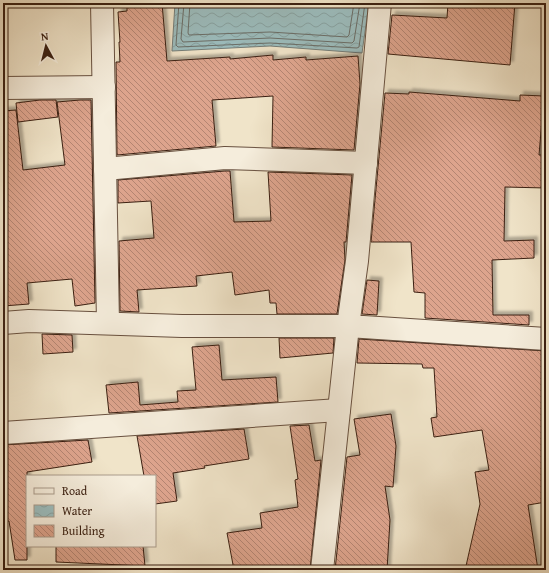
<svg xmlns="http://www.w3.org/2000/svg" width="549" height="573" font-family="'Gentium Book Plus',serif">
<defs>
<pattern id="water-waves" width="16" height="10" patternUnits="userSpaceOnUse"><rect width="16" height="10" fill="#9cbdbe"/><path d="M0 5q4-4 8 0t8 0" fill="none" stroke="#87a2a2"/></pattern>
<pattern id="building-back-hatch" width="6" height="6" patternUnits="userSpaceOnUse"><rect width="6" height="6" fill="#dda48d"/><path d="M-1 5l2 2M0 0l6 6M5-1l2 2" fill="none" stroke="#b48572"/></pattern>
<filter id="shadow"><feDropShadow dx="3.5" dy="-3.5" stdDeviation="1" flood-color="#0004"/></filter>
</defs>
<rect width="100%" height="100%" fill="#f0e4c9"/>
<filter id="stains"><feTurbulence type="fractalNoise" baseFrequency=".005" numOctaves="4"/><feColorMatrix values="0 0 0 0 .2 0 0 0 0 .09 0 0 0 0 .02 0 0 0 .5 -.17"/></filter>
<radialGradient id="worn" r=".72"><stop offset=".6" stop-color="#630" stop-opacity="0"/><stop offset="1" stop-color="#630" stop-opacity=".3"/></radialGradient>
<!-- water -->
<polygon fill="url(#water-waves)" stroke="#757e79" points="175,3 369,3 362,53 270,46 172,51"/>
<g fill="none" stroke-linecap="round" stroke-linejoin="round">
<!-- shore -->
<g stroke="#6b6e68" stroke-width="1">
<polyline points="179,3 176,45 178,47 270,43 357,48 359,47 365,3"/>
<polyline points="184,3 181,39 183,42 270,38 352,43 354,41 360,3"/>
<polyline points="190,3 188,33 189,35 270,32 347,37 349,35 354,3"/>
</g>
</g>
<!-- building -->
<g fill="url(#building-back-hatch)" stroke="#3a1f11" filter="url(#shadow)">
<polygon points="127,3 162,3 167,61 230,57 230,59 273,55 273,60 306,57 306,60 358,56 360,84 354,150 272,147 273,96 212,100 216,146 117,155 116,62 120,62 119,42 120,42 118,12 127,11"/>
<polygon points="448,3 515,3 510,65 388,54 392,15 447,18"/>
<polygon points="409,92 520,101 520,95 544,96 539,155 546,155 546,188 505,187 504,241 534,240 534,258 492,260 493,315 529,315 529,325 425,318 425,293 414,292 411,242 371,242 385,93 409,94"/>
<polygon points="40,100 56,100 58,117 18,122 16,103"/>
<polygon points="80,100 91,100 95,303 75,306 72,279 27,283 29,304 3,306 3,111 16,110 23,170 65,165 57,102"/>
<polygon points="225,171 230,171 234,222 271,221 268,172 352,175 346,242 344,242 345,260 337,314 277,314 276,303 270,303 269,290 235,295 232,272 196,276 197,286 137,290 139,312 120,311 119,241 154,238 151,201 118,203 118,180"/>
<polygon points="367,280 379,281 377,315 362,314"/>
<polygon points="42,334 72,335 73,352 43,354"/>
<polygon points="279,338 334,338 333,353 280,358"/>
<polygon points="359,339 546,351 546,502 528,505 538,570 497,570 466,566 480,504 475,472 489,470 482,430 434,437 431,418 437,417 434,368 423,368 422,364 357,363"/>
<polygon points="219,345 222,380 276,377 278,402 109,413 106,385 138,382 140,405 178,402 177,391 196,390 192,347"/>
<polygon points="391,414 396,446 393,487 385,486 390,520 387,570 335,570 347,457 360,455 354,419"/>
<polygon points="309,425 315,461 321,460 310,570 234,570 227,533 262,528 260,513 298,507 295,480 298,479 290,426"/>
<polygon points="244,429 249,459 204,466 205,468 173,473 177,501 155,504 155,476 144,476 137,436"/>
<polygon points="88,440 92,462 27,472 27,560 15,560 9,521 3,522 3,445"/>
<polygon points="56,546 143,546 145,566 56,562"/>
</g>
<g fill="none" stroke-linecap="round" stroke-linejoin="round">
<defs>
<g id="minor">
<polyline points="102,3 108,323"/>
<polyline points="380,3 357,261 348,326 546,339"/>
<polyline points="3,88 104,87"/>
<polyline points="105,169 225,158 366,163"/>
<polyline points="3,323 29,321 182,326 348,326 322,570"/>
<polyline points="3,433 339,410"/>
</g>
</defs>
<!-- minor casing -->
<use href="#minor" stroke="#68503f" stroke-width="24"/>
<!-- minor -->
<use href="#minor" stroke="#f5eddc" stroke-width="22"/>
</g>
<!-- margin -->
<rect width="549" height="573" fill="none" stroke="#f0e4c9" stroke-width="16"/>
<rect x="4" y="4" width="541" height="565" fill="none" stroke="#3a1f11" stroke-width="2"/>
<rect x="8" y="8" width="533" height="557" fill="none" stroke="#3a1f11"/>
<!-- legend -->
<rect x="26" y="475" width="130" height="72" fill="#f5eddc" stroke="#aa9b8b"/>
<rect x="34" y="488" width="20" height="6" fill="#f5eddc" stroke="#aa9b8b"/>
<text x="62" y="495" font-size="12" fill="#3a1f11">Road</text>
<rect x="34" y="505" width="20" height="12" fill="url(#water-waves)" stroke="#aa9b8b"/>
<text x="62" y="515" font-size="12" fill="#3a1f11">Water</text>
<rect x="34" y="525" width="20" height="12" fill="url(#building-back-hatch)" stroke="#aa9b8b"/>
<text x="62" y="535" font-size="12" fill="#3a1f11">Building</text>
<!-- north arrow -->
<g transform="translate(46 46) rotate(353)" stroke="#f5eddc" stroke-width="3" paint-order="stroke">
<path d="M0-3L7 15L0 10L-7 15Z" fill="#3a1f11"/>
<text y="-6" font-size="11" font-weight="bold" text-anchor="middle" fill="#3a1f11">N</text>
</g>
<rect width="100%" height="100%" filter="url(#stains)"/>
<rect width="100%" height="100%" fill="url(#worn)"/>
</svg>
